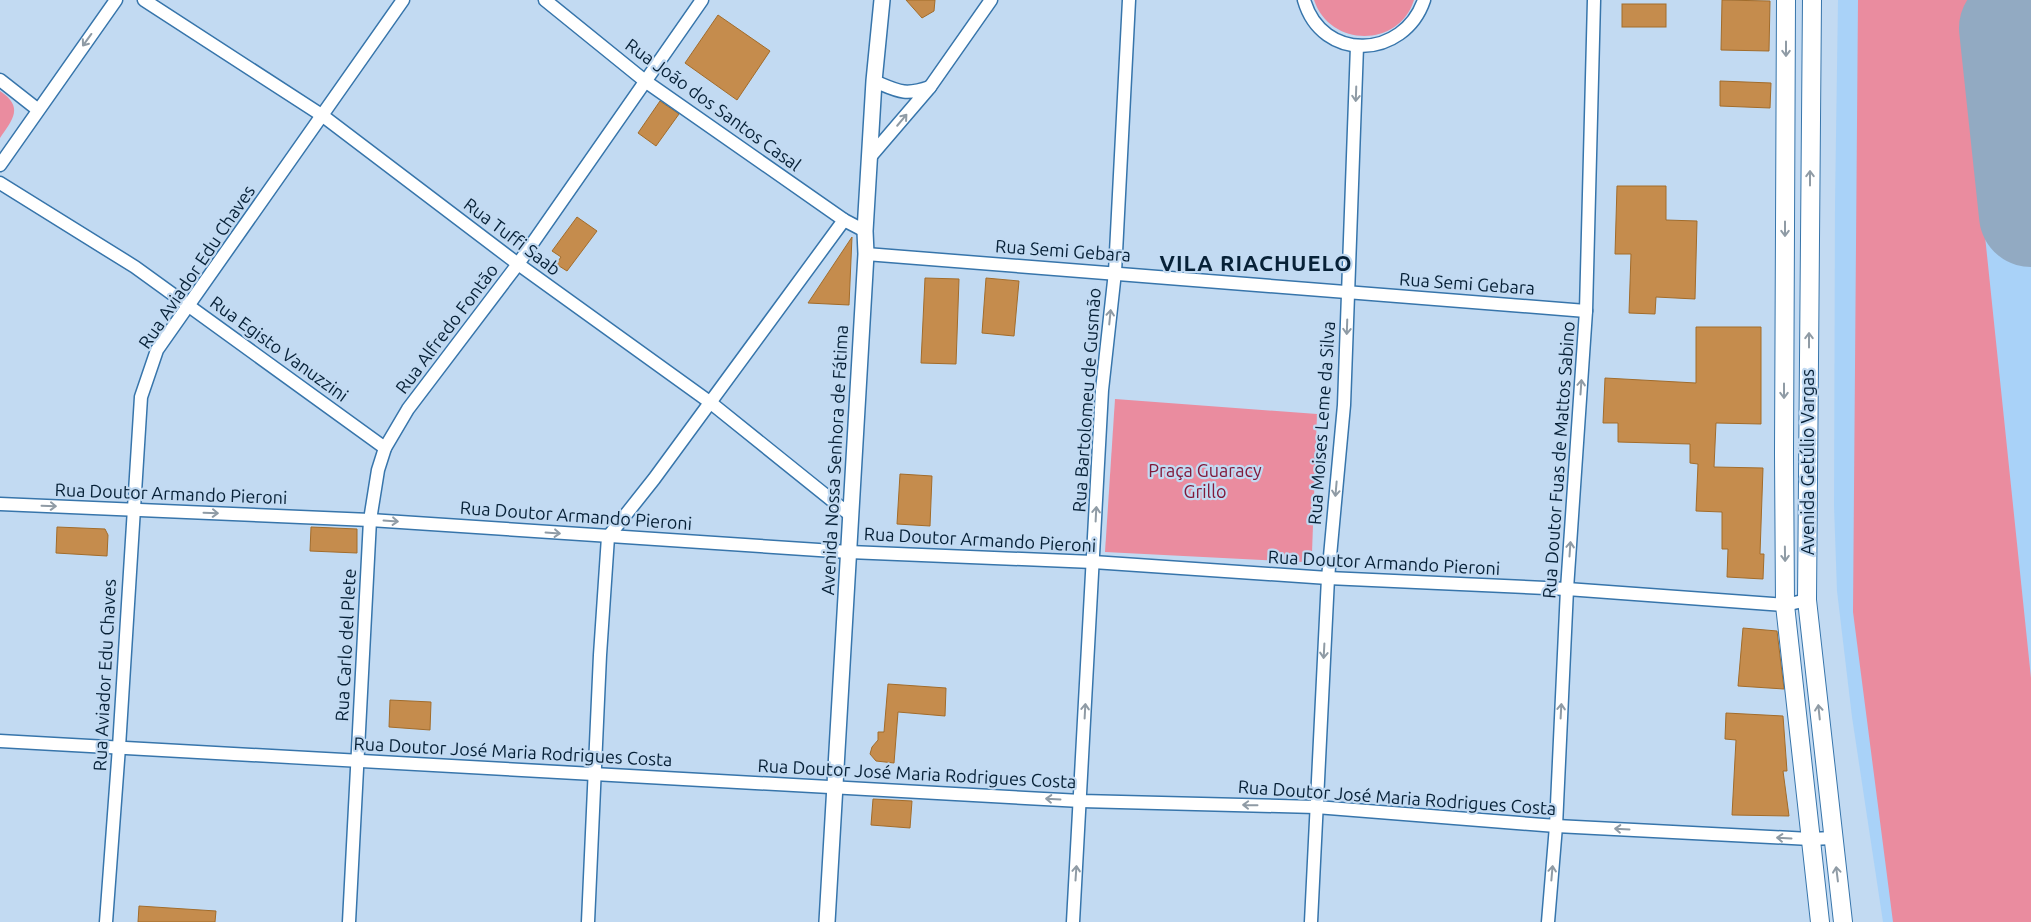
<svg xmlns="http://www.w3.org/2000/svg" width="2031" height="922" font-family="Ubuntu,sans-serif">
<rect width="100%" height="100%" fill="#c2daf2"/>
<!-- built -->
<polygon fill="#a9d2f8" points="1838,0 2031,0 2031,922 1883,922 1852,717 1837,591 1834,506 1835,203"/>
<!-- green -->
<g fill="#ea8c9f">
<path d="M 1314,0 L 1414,0 C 1399,48 1330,48 1314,0 Z"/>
<polygon points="1858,0 2031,0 2031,2 1974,8 1962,15 2031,678 2031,922 1893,922 1853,612"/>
<path d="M 0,91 C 24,107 13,119 0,138 Z"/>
<polygon points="1115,399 1317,414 1312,553 1303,562 1105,552"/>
</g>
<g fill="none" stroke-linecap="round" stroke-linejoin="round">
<!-- runway -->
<polyline stroke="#92aac2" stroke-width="104" points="2011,28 2031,215"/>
</g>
<!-- building -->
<g fill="#c58c4d" stroke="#a26c2b">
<polygon points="906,0 935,0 934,11 922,18"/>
<polygon points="1722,0 1770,1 1769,51 1721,50"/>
<rect x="1622" y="4" width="44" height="23"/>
<polygon points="718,15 770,51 737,100 685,63"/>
<polygon points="1720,81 1771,83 1770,108 1720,106"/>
<polygon points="660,101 679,114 656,146 638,133"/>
<polygon points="1617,186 1666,186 1666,220 1697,221 1695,299 1656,297 1655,314 1629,313 1631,254 1615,254"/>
<polygon points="577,217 597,231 567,271 556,264 561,257 552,251"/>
<polygon points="852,237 849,305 808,303"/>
<polygon points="925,278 959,279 956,364 921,363"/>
<polygon points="986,278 1019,281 1014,336 982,333"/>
<polygon points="1696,327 1761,327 1761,424 1716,423 1714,467 1763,468 1760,554 1764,554 1763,579 1727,577 1728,549 1722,549 1722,512 1696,511 1698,464 1690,463 1690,444 1618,442 1618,423 1603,423 1605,378 1696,383"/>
<polygon points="900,474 932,476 930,526 897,524"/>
<polygon points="57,527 105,529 108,535 107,556 56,553"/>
<polygon points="311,527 357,529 357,553 310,551"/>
<polygon points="1743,628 1777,631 1784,689 1738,686"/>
<polygon points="888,684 946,688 945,716 898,712 894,763 876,761 870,754 872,747 878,740 878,732 884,732"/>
<polygon points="390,700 431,702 430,730 389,727"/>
<polygon points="1726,713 1783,716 1787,771 1783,771 1789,816 1732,815 1736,740 1725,739"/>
<polygon points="873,799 912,801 910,828 871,825"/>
<polygon points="139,906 216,911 215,922 138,922"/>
</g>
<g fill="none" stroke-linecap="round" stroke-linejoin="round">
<defs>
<g id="minor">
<polyline points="144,0 323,116 518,264 711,403 849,514"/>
<polyline points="545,0 645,81 844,220 865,231"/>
<path d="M 1304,0 C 1322,63 1404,59 1424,0"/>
<polyline points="0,80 37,109"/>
<polyline points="930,87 991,0"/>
<path d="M 870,157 L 930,87 C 904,96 898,91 874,81"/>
<polyline points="0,165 116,0"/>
<polyline points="0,183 135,267 385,448"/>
<polyline points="866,254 1586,311"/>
<polyline points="0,504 370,520 849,552 1093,562 1328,578 1567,589 1785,605 1807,600"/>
<polyline points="0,741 1081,801 1316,807 1556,826 1810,839 1833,838"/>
<polyline points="106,922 119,747 141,397 157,350 403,0"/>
<polyline points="349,922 370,520 378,470 385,448 408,409 518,264 702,0"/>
<polyline points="588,922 600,655 608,537 654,479 844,220"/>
<polyline points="1073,922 1102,390 1115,272 1129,0"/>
<polyline points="1311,922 1328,578 1344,405 1357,46"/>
<polyline points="1548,922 1556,826 1567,589 1586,311 1594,0"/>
</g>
<polyline id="tertiary" points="827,922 866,254 865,231 874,81 882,0"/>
<g id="secondary">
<polyline points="1786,0 1784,454 1785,605 1820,922"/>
<polyline points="1812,0 1807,600 1843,922"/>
</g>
</defs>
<!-- minor casing -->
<use href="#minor" stroke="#3775ab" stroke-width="15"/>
<!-- tertiary casing -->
<use href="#tertiary" stroke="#3775ab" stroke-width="18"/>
<!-- secondary casing -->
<use href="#secondary" stroke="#3775ab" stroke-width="20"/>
<!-- minor -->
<use href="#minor" stroke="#fff" stroke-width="12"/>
<!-- tertiary -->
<use href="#tertiary" stroke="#fff" stroke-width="15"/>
<!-- secondary -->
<use href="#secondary" stroke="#fff" stroke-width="18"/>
</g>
<!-- one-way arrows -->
<defs><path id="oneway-shaft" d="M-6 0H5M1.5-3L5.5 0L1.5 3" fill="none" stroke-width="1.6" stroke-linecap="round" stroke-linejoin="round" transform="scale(1.25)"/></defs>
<g stroke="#8f9ba5">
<use href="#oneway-shaft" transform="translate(87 40) rotate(126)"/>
<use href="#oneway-shaft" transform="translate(1786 49) rotate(90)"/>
<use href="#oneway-shaft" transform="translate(1356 94) rotate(92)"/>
<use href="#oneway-shaft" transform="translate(902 120) rotate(-50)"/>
<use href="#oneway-shaft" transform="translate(1810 178) rotate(-90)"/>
<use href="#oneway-shaft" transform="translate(1785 229) rotate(90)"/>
<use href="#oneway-shaft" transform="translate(1110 317) rotate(-84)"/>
<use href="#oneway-shaft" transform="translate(1347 327) rotate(92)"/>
<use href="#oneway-shaft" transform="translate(1809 340) rotate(-90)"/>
<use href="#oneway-shaft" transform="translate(1581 387) rotate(-86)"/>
<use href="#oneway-shaft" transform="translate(1784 391) rotate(90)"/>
<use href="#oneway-shaft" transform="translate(1336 489) rotate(95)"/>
<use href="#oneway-shaft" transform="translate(49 506) rotate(2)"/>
<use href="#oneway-shaft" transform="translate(211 513) rotate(2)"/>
<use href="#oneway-shaft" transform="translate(1096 514) rotate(-87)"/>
<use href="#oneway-shaft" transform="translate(391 521) rotate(4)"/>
<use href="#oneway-shaft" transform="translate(553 533) rotate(4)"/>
<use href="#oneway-shaft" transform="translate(1570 549) rotate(-86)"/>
<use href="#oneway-shaft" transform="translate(1785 554) rotate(89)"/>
<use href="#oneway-shaft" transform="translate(1324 651) rotate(93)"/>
<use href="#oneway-shaft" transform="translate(1085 711) rotate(-87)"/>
<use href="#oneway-shaft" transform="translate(1561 711) rotate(-87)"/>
<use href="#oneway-shaft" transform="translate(1819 712) rotate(-96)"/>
<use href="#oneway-shaft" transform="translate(1053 799) rotate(-177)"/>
<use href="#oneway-shaft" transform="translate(1250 805) rotate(-179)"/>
<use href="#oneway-shaft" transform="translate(1622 829) rotate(-177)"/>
<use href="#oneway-shaft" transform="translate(1784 838) rotate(-177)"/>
<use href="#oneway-shaft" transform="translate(1076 873) rotate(-86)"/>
<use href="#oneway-shaft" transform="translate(1552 873) rotate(-85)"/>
<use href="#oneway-shaft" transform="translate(1837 874) rotate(-97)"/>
</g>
<g text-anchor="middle" stroke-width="4.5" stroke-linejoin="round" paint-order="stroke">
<!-- street labels -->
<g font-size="18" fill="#072137" stroke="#c2daf2">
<text transform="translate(713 105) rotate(36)" y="6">Rua João dos Santos Casal</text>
<text transform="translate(512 237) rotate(37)" y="6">Rua Tuffi Saab</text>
<text transform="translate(1063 251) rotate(4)" y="6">Rua Semi Gebara</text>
<text transform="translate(197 267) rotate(-56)" y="6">Rua Aviador Edu Chaves</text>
<text transform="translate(1467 284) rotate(4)" y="6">Rua Semi Gebara</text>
<text transform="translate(447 329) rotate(-53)" y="6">Rua Alfredo Fontão</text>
<text transform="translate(279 349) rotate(36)" y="6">Rua Egisto Vanuzzini</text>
<text transform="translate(1087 400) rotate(-86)" y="6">Rua Bartolomeu de Gusmão</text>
<text transform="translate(1322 423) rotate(-86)" y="6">Rua Moises Leme da Silva</text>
<text transform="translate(835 460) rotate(-87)" y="6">Avenida Nossa Senhora de Fátima</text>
<text transform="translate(1559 460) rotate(-86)" y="6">Rua Doutor Fuas de Mattos Sabino</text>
<text transform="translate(1808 462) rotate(-90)" y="6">Avenida Getúlio Vargas</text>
<text transform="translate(171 494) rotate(2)" y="6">Rua Doutor Armando Pieroni</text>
<text transform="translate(576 516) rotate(4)" y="6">Rua Doutor Armando Pieroni</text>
<text transform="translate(980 540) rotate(3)" y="6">Rua Doutor Armando Pieroni</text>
<text transform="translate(1384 563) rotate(3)" y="6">Rua Doutor Armando Pieroni</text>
<text transform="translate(346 645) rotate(-87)" y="6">Rua Carlo del Plete</text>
<text transform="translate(105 675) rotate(-87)" y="6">Rua Aviador Edu Chaves</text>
<text transform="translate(513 752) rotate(3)" y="6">Rua Doutor José Maria Rodrigues Costa</text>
<text transform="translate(917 774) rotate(3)" y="6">Rua Doutor José Maria Rodrigues Costa</text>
<text transform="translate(1397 798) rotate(4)" y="6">Rua Doutor José Maria Rodrigues Costa</text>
</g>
<!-- park labels -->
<g font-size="18" fill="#811a3b" stroke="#c2daf2">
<text x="1205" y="477">Praça Guaracy<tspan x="1205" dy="21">Grillo</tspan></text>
</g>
<!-- district labels -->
<g font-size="22" font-weight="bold" letter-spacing="1" fill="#072137" stroke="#c2daf2">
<text x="1256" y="271">VILA RIACHUELO</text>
</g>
</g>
</svg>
